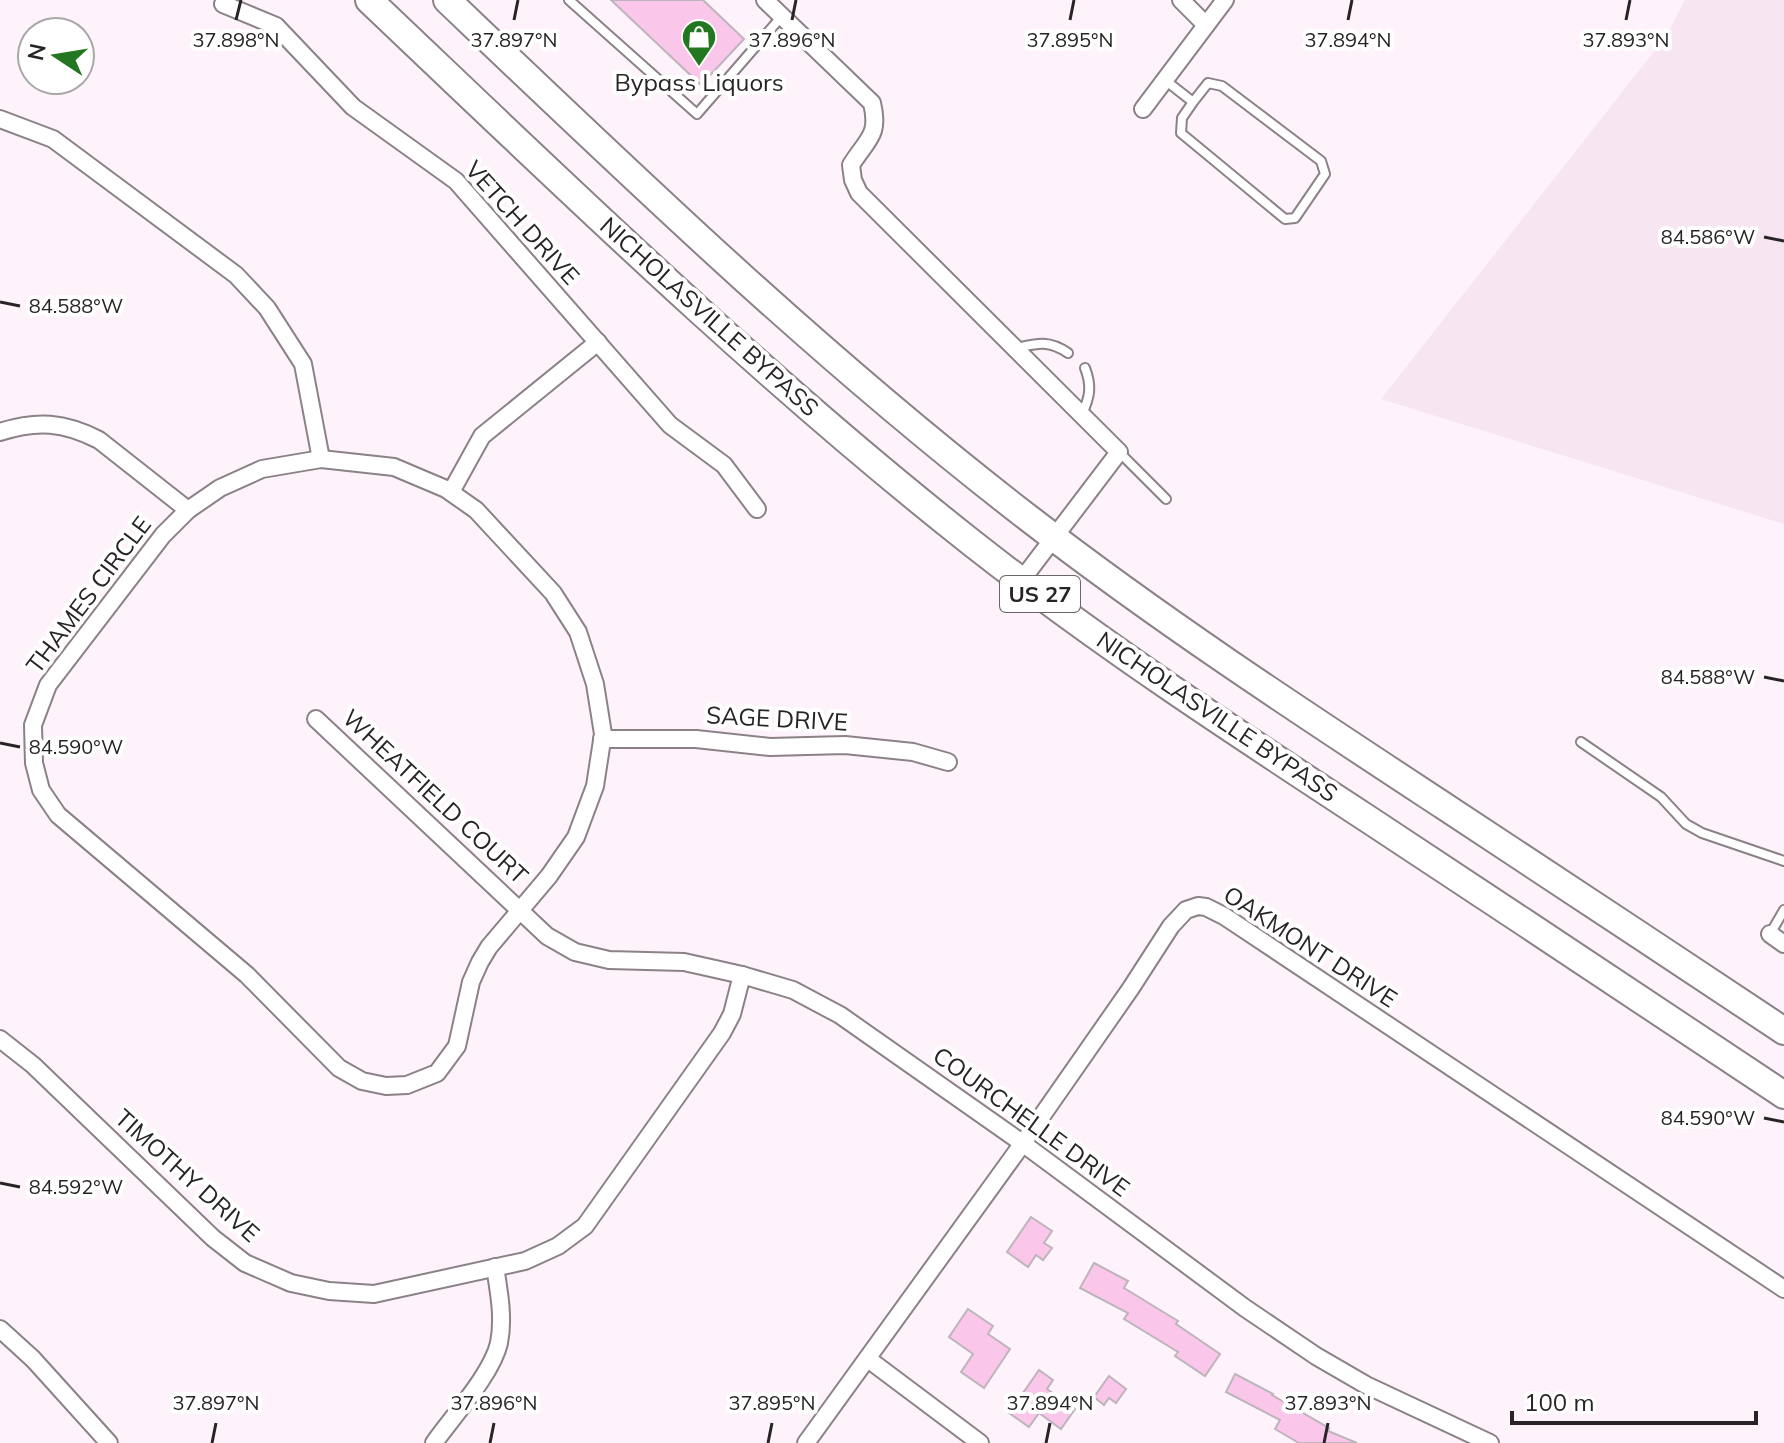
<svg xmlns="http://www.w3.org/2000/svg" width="1784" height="1443" font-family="Mulish,sans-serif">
<rect width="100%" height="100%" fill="#fef3fa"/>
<!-- built -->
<polygon fill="#f7e5f1" points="1685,0 1784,0 1784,524 1381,399 1667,35"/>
<!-- building -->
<g fill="#fac6ea" stroke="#beb4bb" stroke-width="2">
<polygon points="611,0 703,0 744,39 701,85"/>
<polygon points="1031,1217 1052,1231 1044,1243 1052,1248 1043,1260 1036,1255 1028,1267 1007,1252"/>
<polygon points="1094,1263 1128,1281 1124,1288 1178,1321 1176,1324 1220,1354 1205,1376 1175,1356 1178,1352 1124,1319 1128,1313 1080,1288"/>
<polygon points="968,1309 993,1326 988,1334 1010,1349 984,1388 961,1372 973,1354 949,1337"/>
<polygon points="1039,1370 1053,1380 1047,1389 1075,1409 1061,1429 1039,1413 1029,1427 1009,1413"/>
<polygon points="1235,1374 1273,1394 1272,1395 1329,1428 1328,1431 1357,1443 1299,1443 1275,1429 1280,1420 1226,1392"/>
<polygon points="1109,1376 1126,1389 1116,1403 1109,1398 1104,1405 1094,1397"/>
</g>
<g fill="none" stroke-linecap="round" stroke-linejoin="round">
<defs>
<g id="service">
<polyline points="569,0 697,114 782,16"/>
<polyline points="1165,80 1193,102 1182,118 1181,133 1285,219 1295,218 1325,174 1321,161 1222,86 1208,83 1193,102"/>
<path d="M 1016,348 C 1038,343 1049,340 1068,353"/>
<path d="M 1082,414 C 1090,397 1092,386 1085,368"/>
<polyline points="1119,452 1166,499"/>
<polyline points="1581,742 1661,797 1686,824 1702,833 1784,861"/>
<polyline points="1770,934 1784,910"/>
</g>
<g id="minor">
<path d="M 765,0 L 872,103 C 880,136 867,139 851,165 L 853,180 L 859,193 L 1119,452 L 1021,581"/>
<polyline points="1181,0 1206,25"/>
<polyline points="223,4 276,26 353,107 456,181 670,425 724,465 757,509"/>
<polyline points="1143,109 1225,0"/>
<polyline points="0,119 53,139 236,275 267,308 303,364 321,459"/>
<path d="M 0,432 C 37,420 64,422 99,440 L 188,510"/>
<polygon points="321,459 394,467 446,489 476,510 553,593 578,632 595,684 603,734 595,786 576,837 549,876 489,947 480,962 471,982 457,1046 437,1073 407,1085 386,1086 362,1081 339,1068 247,975 58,815 41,790 34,763 33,725 48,685 163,535 188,510 220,488 262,469"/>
<polyline points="451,492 482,436 598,342"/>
<polyline points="316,719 547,936 575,952 609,960 684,962 742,975 793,990 840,1015 1025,1145 1245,1308 1316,1356 1366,1385 1490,1443"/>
<polyline points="602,739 696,739 770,747 845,745 913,752 948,762"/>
<polyline points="1770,934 1784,944"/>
<polyline points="0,1039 33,1065 213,1238 245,1263 291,1283 329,1291 374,1294 525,1261 558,1246 585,1226 722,1033 732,1014 742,975"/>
<polyline points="0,1329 33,1359 109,1443"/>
<polyline points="868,1359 980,1443"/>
<path d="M 434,1443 C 453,1416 492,1374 499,1343 C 504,1318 499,1292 495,1267"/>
<polyline points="806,1443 1023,1143 1131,988 1171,926 1186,910 1198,906 1206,907 1224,916 1784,1289"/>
</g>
<g id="trunk">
<path d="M 369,0 C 565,186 759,375 972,543 C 1099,643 1235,732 1371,821 C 1509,912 1646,1003 1784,1095"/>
<path d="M 447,0 C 636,180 824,361 1031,520 C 1163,622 1304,714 1444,806 C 1557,880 1671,956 1784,1031"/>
</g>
</defs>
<!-- service casing -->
<use href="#service" stroke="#8b8187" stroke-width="12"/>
<!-- minor casing -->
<use href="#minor" stroke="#8b8187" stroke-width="20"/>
<!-- trunk casing -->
<use href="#trunk" stroke="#8b8187" stroke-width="30"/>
<!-- service -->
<use href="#service" stroke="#fff" stroke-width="8"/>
<!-- minor -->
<use href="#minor" stroke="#fff" stroke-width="16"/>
<!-- trunk -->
<use href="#trunk" stroke="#fff" stroke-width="26"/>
</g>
<!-- ticks -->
<path fill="none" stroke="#282426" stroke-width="3" d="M 236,20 L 241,0M 514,20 L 518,0M 792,20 L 796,0M 1070,20 L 1074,0M 1348,20 L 1352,0M 1626,20 L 1630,0M 1764,237 L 1784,241M 0,302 L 20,306M 1764,677 L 1784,681M 0,743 L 20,747M 1764,1118 L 1784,1122M 0,1183 L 20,1187M 212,1443 L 216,1423M 490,1443 L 494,1423M 768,1443 L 772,1423M 1046,1443 L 1050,1423M 1324,1443 L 1328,1423"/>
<!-- icons -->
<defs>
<symbol id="shop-pin" viewBox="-11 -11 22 30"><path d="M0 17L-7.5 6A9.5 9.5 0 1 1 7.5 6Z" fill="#247721" stroke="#fff"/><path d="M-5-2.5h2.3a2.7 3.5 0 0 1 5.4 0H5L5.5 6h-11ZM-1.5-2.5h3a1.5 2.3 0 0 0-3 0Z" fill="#fff"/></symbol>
</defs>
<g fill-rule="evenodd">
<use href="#shop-pin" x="679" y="17" width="40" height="54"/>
</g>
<g text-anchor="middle" stroke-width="8" stroke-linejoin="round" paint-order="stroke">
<!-- shield labels -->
<rect fill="#fff" stroke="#686667" stroke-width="2" x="1000" y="576" width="80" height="36" rx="6"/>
<g font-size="22" font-weight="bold" fill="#282426">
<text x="1040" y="602">US 27</text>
</g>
<!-- poi labels -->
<g font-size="24" fill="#282426" stroke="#fff">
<text x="699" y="91">Bypass Liquors</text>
</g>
<!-- street labels -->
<g font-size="24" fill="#282426" stroke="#fff">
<text transform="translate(522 223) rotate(48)" y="8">VETCH DRIVE</text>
<text transform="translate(709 317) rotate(42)" y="8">NICHOLASVILLE BYPASS</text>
<text transform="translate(89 595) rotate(-53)" y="8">THAMES CIRCLE</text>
<text transform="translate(1217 717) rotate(34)" y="8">NICHOLASVILLE BYPASS</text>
<text transform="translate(777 719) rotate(3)" y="8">SAGE DRIVE</text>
<text transform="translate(435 797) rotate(43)" y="8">WHEATFIELD COURT</text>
<text transform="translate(1310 947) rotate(33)" y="8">OAKMONT DRIVE</text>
<text transform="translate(1031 1122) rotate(36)" y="8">COURCHELLE DRIVE</text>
<text transform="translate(187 1176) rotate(42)" y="8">TIMOTHY DRIVE</text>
</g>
</g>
<g font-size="20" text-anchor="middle" fill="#282426" stroke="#fff" stroke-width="8" stroke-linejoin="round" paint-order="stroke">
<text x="236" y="47">37.898°N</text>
<text x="514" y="47">37.897°N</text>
<text x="792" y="47">37.896°N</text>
<text x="1070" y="47">37.895°N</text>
<text x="1348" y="47">37.894°N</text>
<text x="1626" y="47">37.893°N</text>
<text x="1708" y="244">84.586°W</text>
<text x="76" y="313">84.588°W</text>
<text x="1708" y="684">84.588°W</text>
<text x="76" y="754">84.590°W</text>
<text x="1708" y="1125">84.590°W</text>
<text x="76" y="1194">84.592°W</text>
<text x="216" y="1410">37.897°N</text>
<text x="494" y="1410">37.896°N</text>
<text x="772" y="1410">37.895°N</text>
<text x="1050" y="1410">37.894°N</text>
<text x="1328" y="1410">37.893°N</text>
</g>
<!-- north arrow -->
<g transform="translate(56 56) rotate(282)"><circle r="38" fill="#ffffff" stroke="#a9a7a8" stroke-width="2"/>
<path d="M0-6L14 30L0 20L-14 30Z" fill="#247721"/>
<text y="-12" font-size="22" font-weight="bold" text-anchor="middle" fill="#282426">N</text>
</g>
<!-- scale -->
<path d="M1512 1411v12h244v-12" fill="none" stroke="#282426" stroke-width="4"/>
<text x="1524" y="1411" font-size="24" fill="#282426" stroke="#ffffff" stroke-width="6" paint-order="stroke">100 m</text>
</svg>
